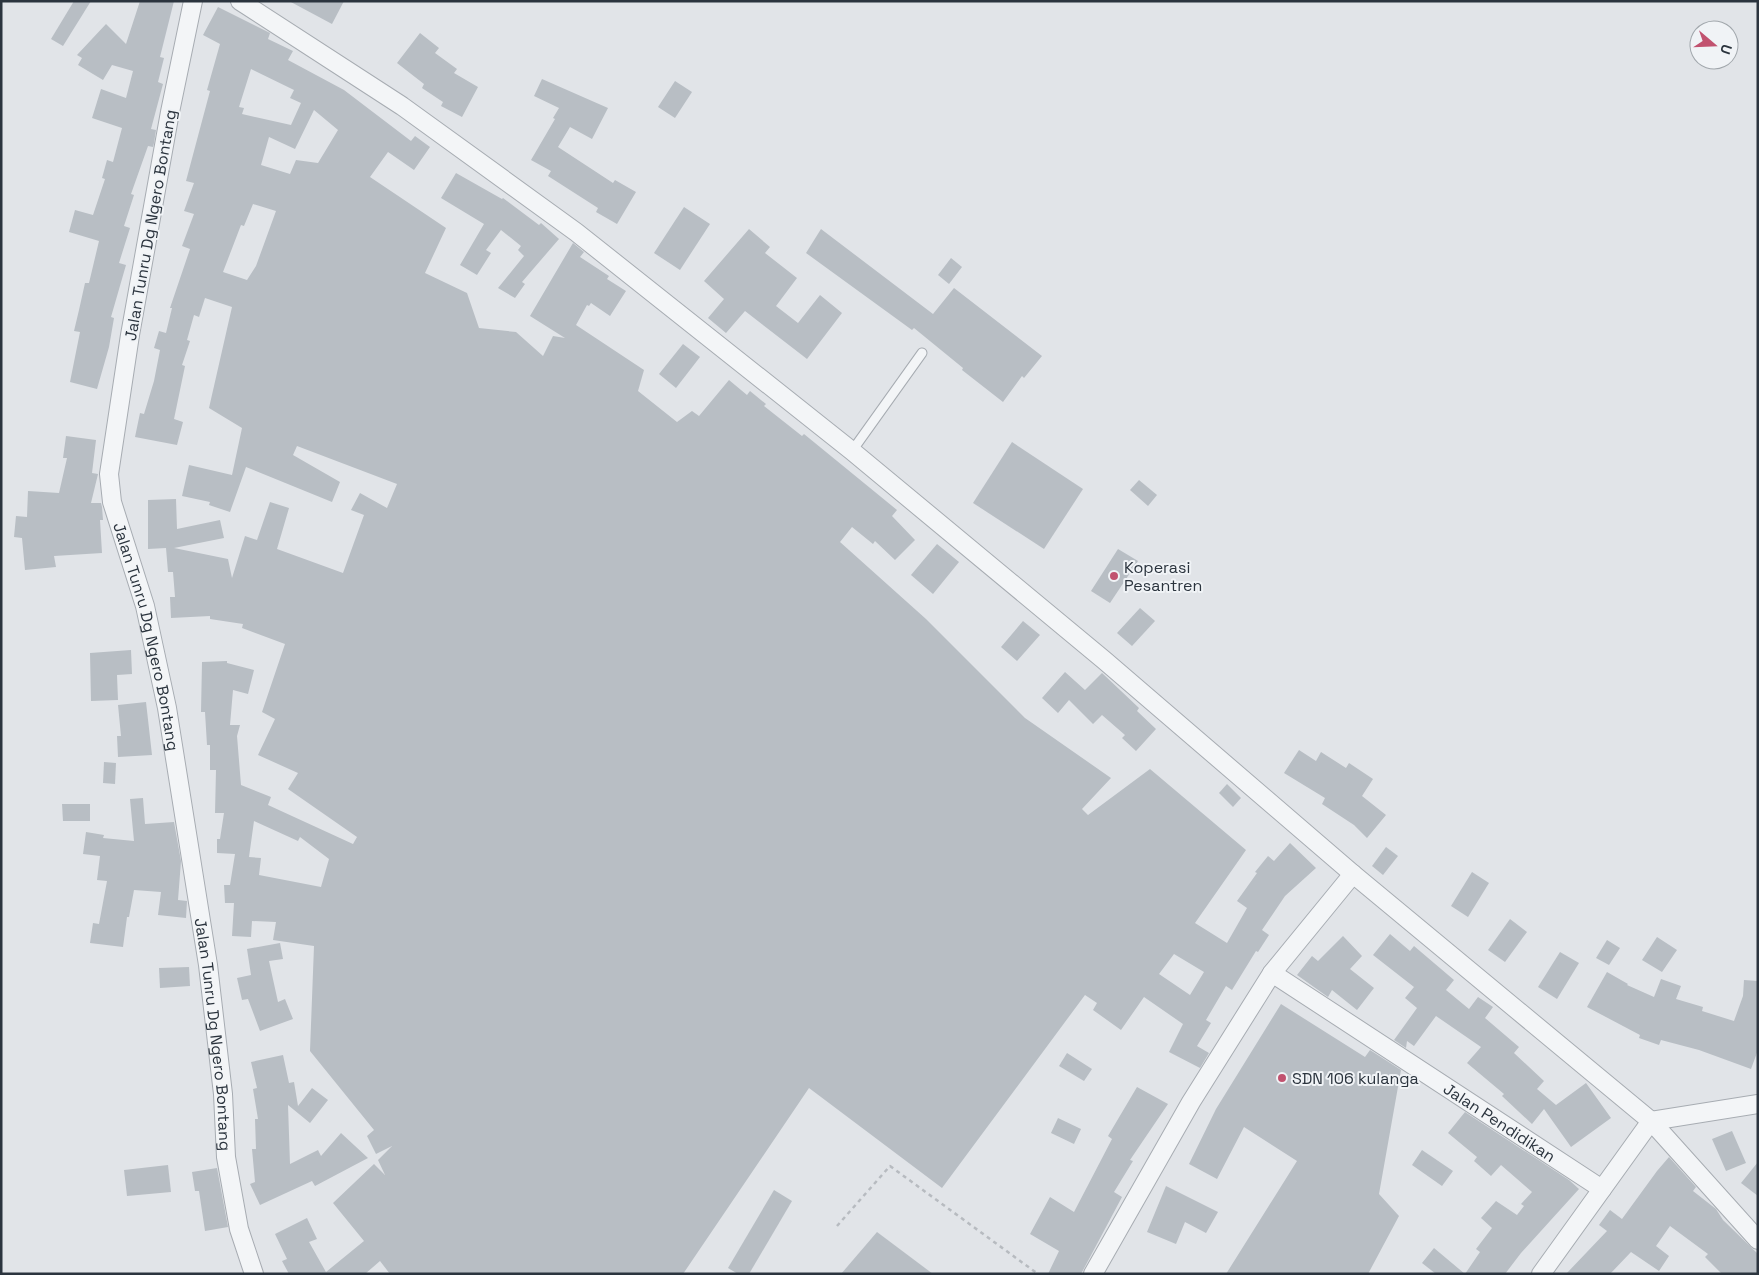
<svg xmlns="http://www.w3.org/2000/svg" width="1759" height="1275" font-family="'Space Grotesk',sans-serif">
<rect width="100%" height="100%" fill="#e1e4e8"/>
<!-- building -->
<g fill="#b8bec4" fill-rule="evenodd">
<polygon points="74,1 91,1 63,46 51,39"/>
<polygon points="140,1 174,1 160,57 164,58 158,82 163,84 151,129 156,130 154,143 153,147 148,146 131,194 134,195 124,226 130,228 119,263 126,265 111,317 114,318 109,347 97,389 70,382 80,332 74,331 79,310 85,283 89,283 99,241 69,232 75,210 93,215 105,179 102,178 107,160 113,162 122,128 92,118 101,89 126,98 133,71 112,65 103,80 78,65 82,58 77,55 106,24 126,44"/>
<polygon points="289,1 344,1 332,24"/>
<path d="M 218,7 L 270,33 L 268,39 L 293,51 L 288,60 L 344,90 L 411,141 L 415,136 L 430,147 L 414,170 L 388,152 L 370,177 L 446,228 L 425,273 L 467,293 L 479,328 L 516,332 L 543,356 L 553,336 L 565,338 L 530,316 L 573,243 L 584,252 L 580,257 L 609,276 L 607,279 L 626,291 L 610,316 L 591,303 L 589,306 L 587,305 L 576,325 L 644,370 L 638,391 L 677,422 L 692,411 L 699,416 L 729,380 L 747,395 L 750,391 L 766,404 L 764,406 L 802,436 L 804,434 L 897,510 L 892,516 L 915,540 L 895,560 L 875,541 L 873,544 L 852,527 L 840,542 L 926,619 L 1025,718 L 1111,778 L 1082,809 L 1088,815 L 1150,769 L 1246,850 L 1195,923 L 1227,943 L 1247,908 L 1237,901 L 1257,873 L 1255,872 L 1268,856 L 1274,861 L 1290,843 L 1316,868 L 1285,896 L 1262,930 L 1269,935 L 1258,952 L 1256,951 L 1232,990 L 1226,986 L 1206,1020 L 1211,1023 L 1197,1046 L 1209,1053 L 1200,1068 L 1169,1052 L 1183,1024 L 1144,997 L 1121,1030 L 1093,1010 L 1097,1003 L 1085,995 L 942,1188 L 809,1088 L 683,1274 L 390,1274 L 380,1261 L 365,1274 L 289,1274 L 282,1261 L 287,1259 L 275,1234 L 307,1218 L 317,1239 L 309,1242 L 326,1272 L 364,1241 L 333,1203 L 374,1164 L 385,1175 L 378,1160 L 392,1146 L 376,1154 L 367,1136 L 374,1130 L 310,1051 L 314,946 L 273,940 L 276,922 L 252,921 L 251,937 L 232,936 L 234,903 L 225,903 L 224,885 L 230,885 L 235,854 L 217,853 L 217,839 L 220,839 L 224,813 L 215,813 L 216,770 L 210,770 L 210,745 L 207,745 L 205,712 L 201,712 L 202,662 L 227,661 L 227,663 L 254,670 L 248,694 L 233,690 L 230,725 L 240,725 L 237,736 L 241,785 L 271,797 L 268,805 L 353,844 L 357,837 L 288,789 L 298,773 L 258,755 L 275,719 L 262,712 L 285,644 L 242,628 L 243,624 L 210,619 L 210,616 L 171,618 L 170,597 L 175,597 L 173,572 L 168,572 L 166,548 L 148,549 L 148,500 L 176,499 L 177,529 L 220,520 L 224,538 L 174,548 L 228,559 L 232,578 L 245,536 L 257,540 L 270,502 L 289,508 L 277,549 L 343,573 L 364,515 L 351,510 L 360,493 L 387,508 L 397,484 L 297,446 L 293,455 L 340,482 L 332,502 L 246,467 L 230,512 L 209,505 L 210,502 L 182,496 L 189,465 L 232,475 L 242,428 L 209,408 L 232,307 L 205,298 L 199,317 L 194,315 L 187,340 L 190,341 L 182,365 L 185,366 L 174,419 L 183,422 L 177,445 L 135,437 L 140,413 L 144,414 L 154,381 L 160,350 L 154,348 L 159,331 L 166,333 L 172,308 L 170,308 L 190,249 L 182,246 L 194,214 L 184,211 L 194,183 L 186,181 L 210,91 L 207,90 L 220,44 L 203,35 ZM 251,69 L 294,90 L 290,98 L 301,103 L 291,125 L 242,114 L 244,108 L 239,107 ZM 314,110 L 338,130 L 318,163 L 296,160 L 290,174 L 261,165 L 269,137 L 295,149 ZM 253,204 L 276,211 L 256,266 L 247,280 L 223,272 L 241,225 L 244,226 ZM 254,821 L 298,841 L 300,837 L 329,859 L 321,887 L 259,875 L 261,858 L 249,857 ZM 1174,954 L 1204,972 L 1190,995 L 1159,974 Z"/>
<polygon points="420,33 439,48 435,53 457,69 454,73 478,87 462,117 441,106 443,102 422,88 424,84 397,63"/>
<polygon points="542,79 608,108 592,139 570,127 558,147 613,183 615,180 636,192 617,224 596,212 598,208 548,176 551,171 531,160 555,119 553,118 559,108 534,96"/>
<polygon points="675,81 692,92 675,118 658,107"/>
<polygon points="456,173 502,199 503,198 539,225 541,223 559,239 522,282 525,284 515,298 498,288 524,256 518,250 521,246 501,230 486,250 491,253 477,275 460,265 484,224 441,198"/>
<polygon points="684,207 710,224 680,270 654,253"/>
<polygon points="749,229 770,247 765,253 797,278 776,306 798,323 820,295 842,313 807,359 745,311 726,333 708,318 724,299 704,281"/>
<polygon points="821,229 933,314 954,288 1042,356 1024,378 1022,376 1003,402 962,370 963,368 914,328 912,330 806,253"/>
<polygon points="951,258 962,267 949,284 938,275"/>
<polygon points="683,344 700,357 676,388 659,374"/>
<polygon points="66,436 96,440 92,473 98,474 91,503 101,503 102,507 103,520 100,520 102,553 54,556 56,567 25,570 22,538 14,537 16,516 27,517 28,491 59,493 67,458 63,458"/>
<polygon points="1012,442 1083,489 1044,549 973,503"/>
<polygon points="1139,480 1157,495 1148,506 1130,490"/>
<polygon points="937,544 959,562 933,594 911,575"/>
<polygon points="1118,549 1138,561 1110,603 1091,591"/>
<polygon points="1140,608 1155,621 1132,646 1117,633"/>
<polygon points="1023,621 1040,635 1017,661 1001,647"/>
<polygon points="131,650 132,674 117,675 118,700 91,701 90,653"/>
<polygon points="1065,672 1085,690 1102,673 1139,708 1137,711 1156,729 1136,751 1122,738 1125,735 1102,715 1093,724 1069,700 1058,713 1042,698"/>
<polygon points="146,702 152,755 118,757 117,736 121,736 118,705"/>
<polygon points="1299,750 1316,761 1321,752 1346,768 1349,763 1373,779 1362,796 1386,815 1367,838 1354,825 1322,804 1325,798 1284,773"/>
<polygon points="104,762 116,763 115,784 103,783"/>
<polygon points="1227,784 1241,798 1233,807 1219,793"/>
<polygon points="143,798 145,824 174,822 181,861 178,900 187,901 186,918 158,915 161,892 134,890 129,917 127,917 123,947 90,943 93,923 99,924 107,881 97,880 100,856 83,854 86,832 104,835 103,838 134,841 130,799"/>
<polygon points="62,804 90,804 90,821 63,821"/>
<polygon points="1386,847 1398,856 1383,875 1372,866"/>
<polygon points="1472,872 1489,883 1468,917 1451,906"/>
<polygon points="1510,919 1527,932 1505,962 1488,950"/>
<polygon points="1390,934 1410,951 1414,946 1454,980 1446,990 1469,1009 1478,997 1493,1007 1485,1018 1519,1047 1514,1053 1544,1081 1537,1089 1556,1105 1586,1083 1611,1118 1571,1147 1544,1109 1532,1124 1502,1096 1504,1094 1467,1063 1481,1047 1436,1016 1414,1046 1407,1041 1406,1048 1394,1040 1417,1008 1405,998 1414,987 1373,955"/>
<polygon points="1343,936 1362,956 1350,969 1374,988 1357,1010 1332,990 1328,997 1297,975 1312,956 1318,961"/>
<polygon points="1657,937 1677,950 1662,972 1642,960"/>
<polygon points="1607,940 1620,948 1609,965 1596,958"/>
<polygon points="280,943 283,959 269,961 278,1002 285,999 293,1019 260,1031 248,999 242,1000 237,978 251,975 247,949"/>
<polygon points="1560,952 1579,963 1557,999 1538,987"/>
<polygon points="189,967 190,986 160,988 159,968"/>
<polygon points="1607,972 1628,984 1627,985 1654,997 1661,979 1681,986 1676,999 1703,1007 1702,1011 1734,1021 1743,996 1744,980 1758,981 1758,1050 1751,1069 1699,1050 1661,1040 1659,1045 1639,1038 1640,1035 1587,1007"/>
<polygon points="1281,1004 1365,1057 1370,1050 1401,1070 1379,1194 1399,1216 1368,1274 1226,1274 1297,1161 1244,1127 1217,1179 1189,1164 1216,1109"/>
<polygon points="1067,1053 1092,1069 1084,1081 1059,1066"/>
<polygon points="283,1055 289,1083 294,1082 298,1106 312,1088 328,1100 310,1123 288,1105 290,1164 318,1150 321,1156 341,1133 368,1158 315,1186 312,1181 260,1205 250,1184 255,1182 252,1149 256,1149 255,1119 258,1119 253,1089 257,1088 251,1062"/>
<polygon points="1137,1087 1168,1104 1130,1160 1133,1161 1114,1192 1122,1197 1081,1274 1048,1274 1059,1251 1030,1234 1050,1197 1074,1212 1112,1139 1108,1136"/>
<polygon points="1465,1112 1569,1180 1579,1189 1521,1253 1505,1274 1436,1274 1422,1263 1434,1248 1465,1274 1480,1252 1476,1249 1492,1228 1481,1218 1496,1201 1517,1215 1524,1206 1521,1204 1532,1192 1501,1165 1491,1176 1474,1161 1477,1157 1448,1133"/>
<polygon points="1058,1118 1081,1129 1074,1144 1051,1133"/>
<polygon points="1732,1131 1746,1163 1726,1171 1712,1139"/>
<polygon points="1422,1150 1453,1171 1442,1186 1412,1165"/>
<polygon points="1669,1157 1696,1187 1693,1191 1716,1209 1723,1220 1758,1254 1758,1274 1722,1274 1705,1257 1708,1254 1670,1226 1656,1246 1669,1256 1659,1271 1631,1252 1610,1274 1566,1274 1607,1231 1599,1225 1610,1210 1622,1219 1657,1171"/>
<polygon points="1758,1162 1758,1196 1741,1183"/>
<polygon points="168,1165 171,1192 127,1196 124,1170"/>
<polygon points="217,1168 228,1227 205,1231 199,1191 195,1191 192,1172"/>
<polygon points="1166,1186 1218,1212 1206,1233 1185,1222 1176,1244 1147,1232"/>
<polygon points="774,1190 792,1201 749,1274 738,1274 728,1268"/>
<polygon points="877,1232 933,1274 841,1274"/>
</g>
<g fill="none" stroke-linecap="round" stroke-linejoin="round">
<defs>
<polyline id="lane" points="852,451 922,353"/>
<g id="street">
<path id="s1" d="M 193,1 L 170,112 L 130,335 L 109,474 L 112,502 L 145,606 L 167,708 L 208,965 L 223,1094 L 226,1157 L 239,1229 L 254,1274"/>
<polyline points="240,1 402,106 576,232 852,451 1104,660 1353,874 1651,1121 1758,1240"/>
<path id="s2" d="M 1272,973 L 1602,1189"/>
<polyline points="1093,1274 1191,1102 1272,973 1353,874"/>
<polyline points="1541,1274 1651,1121 1758,1104"/>
</g>
</defs>
<!-- lane casing -->
<use href="#lane" stroke="#a7acb2" stroke-width="11"/>
<!-- street casing -->
<use href="#street" stroke="#a7acb2" stroke-width="20"/>
<!-- path -->
<polyline stroke="#b7bbc0" stroke-width="2.5" stroke-dasharray="4 4" stroke-linecap="butt" points="837,1226 890,1166 1038,1274"/>
<!-- lane -->
<use href="#lane" stroke="#f3f5f7" stroke-width="9"/>
<!-- street -->
<use href="#street" stroke="#f3f5f7" stroke-width="18"/>
</g>
<!-- markers -->
<g fill="#c1526f" stroke="#f0f3f6" stroke-width="2">
<circle cx="1114" cy="576" r="5"/>
<circle cx="1282" cy="1078" r="5"/>
</g>
<g text-anchor="middle" stroke-width="4" stroke-linejoin="round" paint-order="stroke">
<!-- street labels -->
<g font-size="16" fill="#2b343e" stroke="#f0f3f6">
<text transform="translate(150 225) rotate(-80)" y="6">Jalan Tunru Dg Ngero Bontang</text>
<text dy="6" stroke="none"><textPath href="#s1" startOffset="648">Jalan Tunru Dg Ngero Bontang</textPath></text>
<text dy="6" stroke="none"><textPath href="#s1" startOffset="1052">Jalan Tunru Dg Ngero Bontang</textPath></text>
<text dy="6" stroke="none"><textPath href="#s2" startOffset="272">Jalan Pendidikan</textPath></text>
</g>
<!-- poi labels -->
<g font-size="16" fill="#2b343e" stroke="#f0f3f6" text-anchor="start">
<text x="1124" y="573">Koperasi<tspan x="1124" dy="18">Pesantren</tspan></text>
<text x="1292" y="1084">SDN 106 kulanga</text>
</g>
</g>
<!-- border -->
<rect width="1759" height="1275" fill="none" stroke="#2b343e" stroke-width="5"/>
<!-- north arrow -->
<g transform="translate(1714 45) rotate(109)"><circle r="24" fill="#f0f3f6" stroke="#a1a7ac"/>
<path d="M0-4L9 19L0 12L-9 19Z" fill="#c1526f"/>
<text y="-8" font-size="14" font-weight="bold" text-anchor="middle" fill="#2b343e">U</text>
</g>
</svg>
